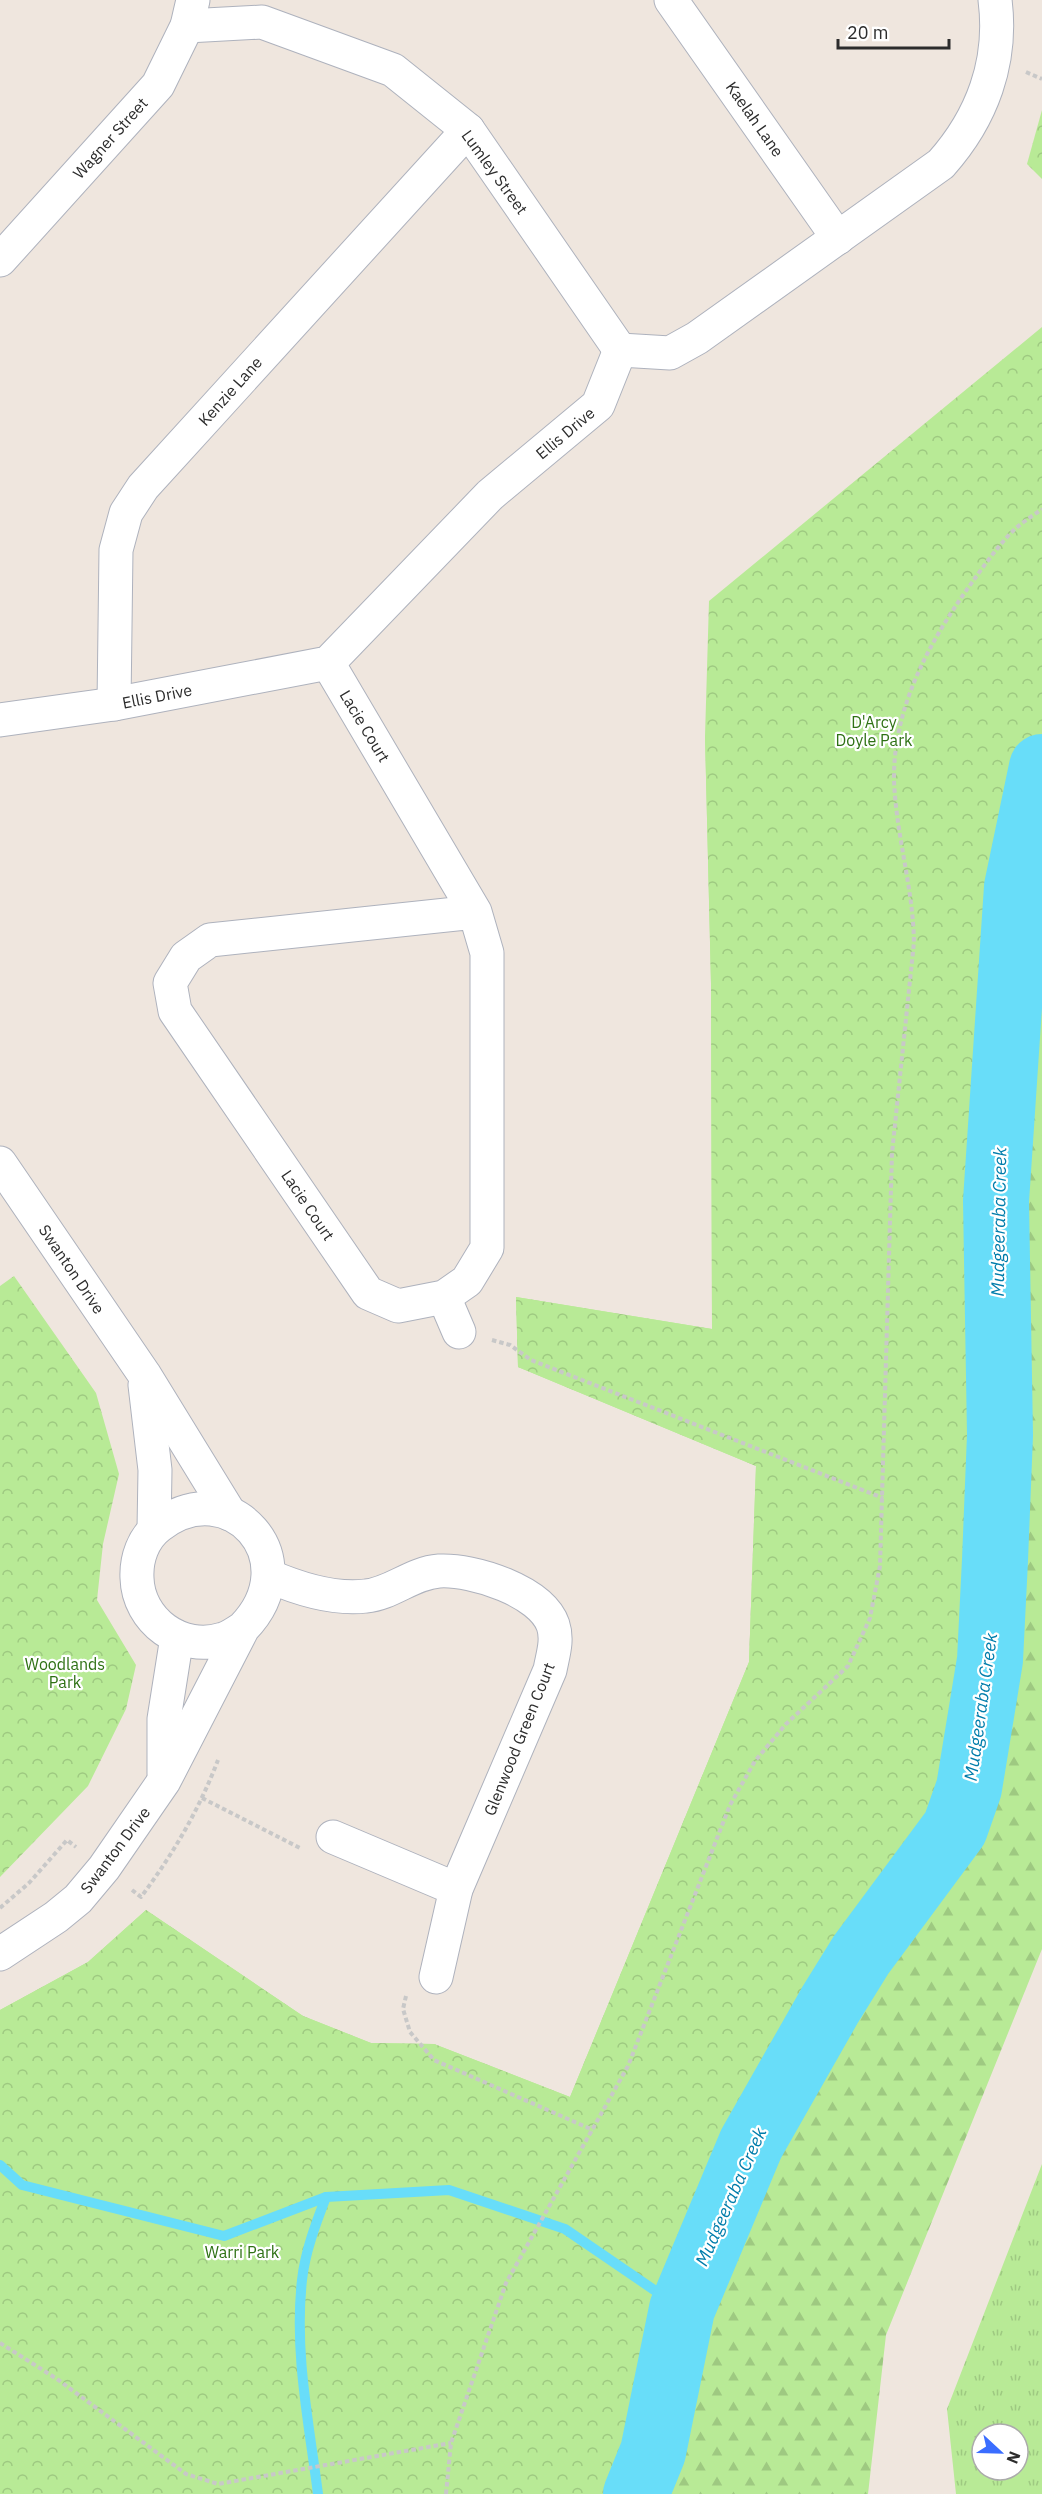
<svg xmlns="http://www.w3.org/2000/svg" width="1042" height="2494" font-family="'IBM Plex Sans',sans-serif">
<defs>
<pattern id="grass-tufts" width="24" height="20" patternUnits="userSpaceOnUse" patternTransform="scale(1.5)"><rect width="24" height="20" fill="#b8ea96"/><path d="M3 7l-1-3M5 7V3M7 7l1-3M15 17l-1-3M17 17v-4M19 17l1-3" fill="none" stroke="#9ec981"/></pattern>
<pattern id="forest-firs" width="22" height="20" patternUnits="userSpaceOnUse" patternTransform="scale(1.5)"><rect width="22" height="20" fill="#b8ea96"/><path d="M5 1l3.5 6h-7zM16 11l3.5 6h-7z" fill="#9ec981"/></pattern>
<pattern id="park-crowns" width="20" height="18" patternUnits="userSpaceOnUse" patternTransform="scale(1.5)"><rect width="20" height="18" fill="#b8ea96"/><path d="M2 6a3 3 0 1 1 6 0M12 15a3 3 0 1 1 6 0" fill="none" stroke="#9ec981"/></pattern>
</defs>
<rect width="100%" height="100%" fill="#efe6de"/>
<!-- grass -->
<path fill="url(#grass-tufts)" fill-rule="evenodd" d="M 1042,2164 L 1042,2494 L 956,2494 L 947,2409 ZM 982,2434 L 1018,2434 L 1018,2470 L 982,2470 Z"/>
<!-- forest -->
<polygon fill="url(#forest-firs)" points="1042,356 1042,1949 886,2335 868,2494 470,2494 0,2010 88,1962 146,1910 303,2016 371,2043 434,2044 570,2097 749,1662 756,1466 518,1367 516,1297 712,1329 711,983 705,736"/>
<!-- park -->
<g fill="url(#park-crowns)">
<polygon points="1042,110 1042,179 1027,164"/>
<polygon points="1042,327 1042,767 1017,887 996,1201 1000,1435 995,1560 990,1660 969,1788 955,1828 861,1955 830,2005 751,2144 682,2309 653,2452 636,2494 0,2494 0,2010 88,1962 146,1910 303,2016 371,2043 434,2044 570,2097 749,1662 756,1466 518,1367 516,1297 712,1329 711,983 705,736 709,601"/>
<polygon points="14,1276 96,1393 119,1474 103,1544 97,1600 136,1665 126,1709 88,1786 0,1877 0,1286"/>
</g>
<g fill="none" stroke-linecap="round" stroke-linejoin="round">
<!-- stream -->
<g stroke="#68ddf9" stroke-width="10">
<polyline points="0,2165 22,2185 224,2236 326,2197 449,2190 565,2229 682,2309"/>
<path d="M 318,2494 C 309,2423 294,2352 302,2280 C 305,2252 316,2223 326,2197"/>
</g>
<!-- river -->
<polyline stroke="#68ddf9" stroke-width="66" points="636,2494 653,2452 682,2309 751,2144 830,2005 861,1955 955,1828 969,1788 990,1660 995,1560 1000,1435 996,1201 1017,887 1042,767"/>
<defs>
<g id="minor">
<polyline points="671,0 838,238"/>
<polyline points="187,26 262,22 393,70 468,130 620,350"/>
<polyline points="0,260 158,85 187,26 193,0"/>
<path d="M 620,350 L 670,353 L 697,338 L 941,164 C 982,118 1003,62 995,0"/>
<polyline points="328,663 475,912 487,953 487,1248 467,1281 444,1297 398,1306 368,1293 175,1011 170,983 186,957 210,940 475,912"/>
<polyline points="114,704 116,550 126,513 143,487 468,130"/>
<polyline points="0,720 114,704 328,663 490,495 598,405 620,350"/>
<polyline points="0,1163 144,1374 230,1514"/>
<polyline points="444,1297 459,1332"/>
<polyline points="145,1385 155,1470 154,1529"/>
<path d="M 269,1576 C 299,1589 333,1600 366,1596 C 391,1594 412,1573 439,1571 C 473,1569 541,1591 553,1625 C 558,1640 553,1654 550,1670 L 456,1889 L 436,1977"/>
<polyline points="164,1774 164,1719 177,1637"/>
<polyline points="333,1837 456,1889"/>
<path d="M 0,1954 L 56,1917 L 78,1899 L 104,1868 L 164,1781 L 243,1628 C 310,1559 229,1471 159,1526 C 143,1538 136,1559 137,1578 C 138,1620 181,1653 223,1639 C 230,1637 237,1632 243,1628"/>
</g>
</defs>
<!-- minor casing -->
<use href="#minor" stroke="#aeb2bd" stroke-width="35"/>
<!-- path -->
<g stroke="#c8c8c8" stroke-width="4" stroke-dasharray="4.5 3" stroke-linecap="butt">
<polyline points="1026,72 1042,79"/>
<polyline points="492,1340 510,1345 531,1360 883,1498"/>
<polyline points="202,1798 300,1848"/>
<path d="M 132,1890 L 141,1897 C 173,1854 199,1810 218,1760"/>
<polyline points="0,1908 29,1883 67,1840 76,1847"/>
<polyline points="406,1996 403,2009 410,2032 434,2060 593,2130"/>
<polyline points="0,2343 57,2379 186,2474 218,2484 451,2443"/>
<path d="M 446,2494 L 451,2443 L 506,2283 L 628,2066 L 730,1805 L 755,1761 L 786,1724 L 848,1666 L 870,1618 L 880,1566 L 892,1153 L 914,942 C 913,887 896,835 894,780 C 893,706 931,639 973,581 C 986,563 1000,543 1016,528 C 1024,521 1034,515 1042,509"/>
</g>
<!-- minor -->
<use href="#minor" stroke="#fff" stroke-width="33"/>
</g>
<g text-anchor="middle" stroke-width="4.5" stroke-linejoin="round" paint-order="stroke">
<!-- street labels -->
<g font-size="16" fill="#2c2c2c" stroke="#fff">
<text transform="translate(755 119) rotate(55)" y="6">Kaelah Lane</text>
<text transform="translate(110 138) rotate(-48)" y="6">Wagner Street</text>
<text transform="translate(495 172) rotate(54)" y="6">Lumley Street</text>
<text transform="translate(230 391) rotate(-48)" y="6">Kenzie Lane</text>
<text transform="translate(565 433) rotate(-40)" y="6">Ellis Drive</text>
<text transform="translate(157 696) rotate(-11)" y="6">Ellis Drive</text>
<text transform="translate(365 726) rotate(59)" y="6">Lacie Court</text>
<text transform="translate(308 1205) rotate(56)" y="6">Lacie Court</text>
<text transform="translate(72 1269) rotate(56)" y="6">Swanton Drive</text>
<text transform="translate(519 1739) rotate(-68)" y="6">Glenwood Green Court</text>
<text transform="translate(115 1850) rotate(-53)" y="6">Swanton Drive</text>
</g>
<!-- park labels -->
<g font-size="16" fill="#2e7114" stroke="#fff">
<text x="874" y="728">D'Arcy<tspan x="874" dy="18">Doyle Park</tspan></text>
<text x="65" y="1670">Woodlands<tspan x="65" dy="18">Park</tspan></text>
<text x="242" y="2258">Warri Park</text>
</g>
<!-- water labels -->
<g font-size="18" font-style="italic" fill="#017dab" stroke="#fff">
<text transform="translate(999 1222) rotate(-89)" y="6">Mudgeeraba Creek</text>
<text transform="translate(981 1707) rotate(-82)" y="6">Mudgeeraba Creek</text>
<text transform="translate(731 2197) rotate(-66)" y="6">Mudgeeraba Creek</text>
</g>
</g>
<!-- north arrow -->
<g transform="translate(1000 2452) rotate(112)"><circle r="28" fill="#ffffff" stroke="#ababab" stroke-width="1.5"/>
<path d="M0-4.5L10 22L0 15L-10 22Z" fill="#3a6dff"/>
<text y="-9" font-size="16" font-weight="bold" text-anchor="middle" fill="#2c2c2c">N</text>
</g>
<!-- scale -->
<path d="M838 39v9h111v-9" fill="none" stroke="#2c2c2c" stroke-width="3"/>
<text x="847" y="39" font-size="18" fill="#2c2c2c" stroke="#ffffff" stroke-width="4.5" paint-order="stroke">20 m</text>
</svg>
